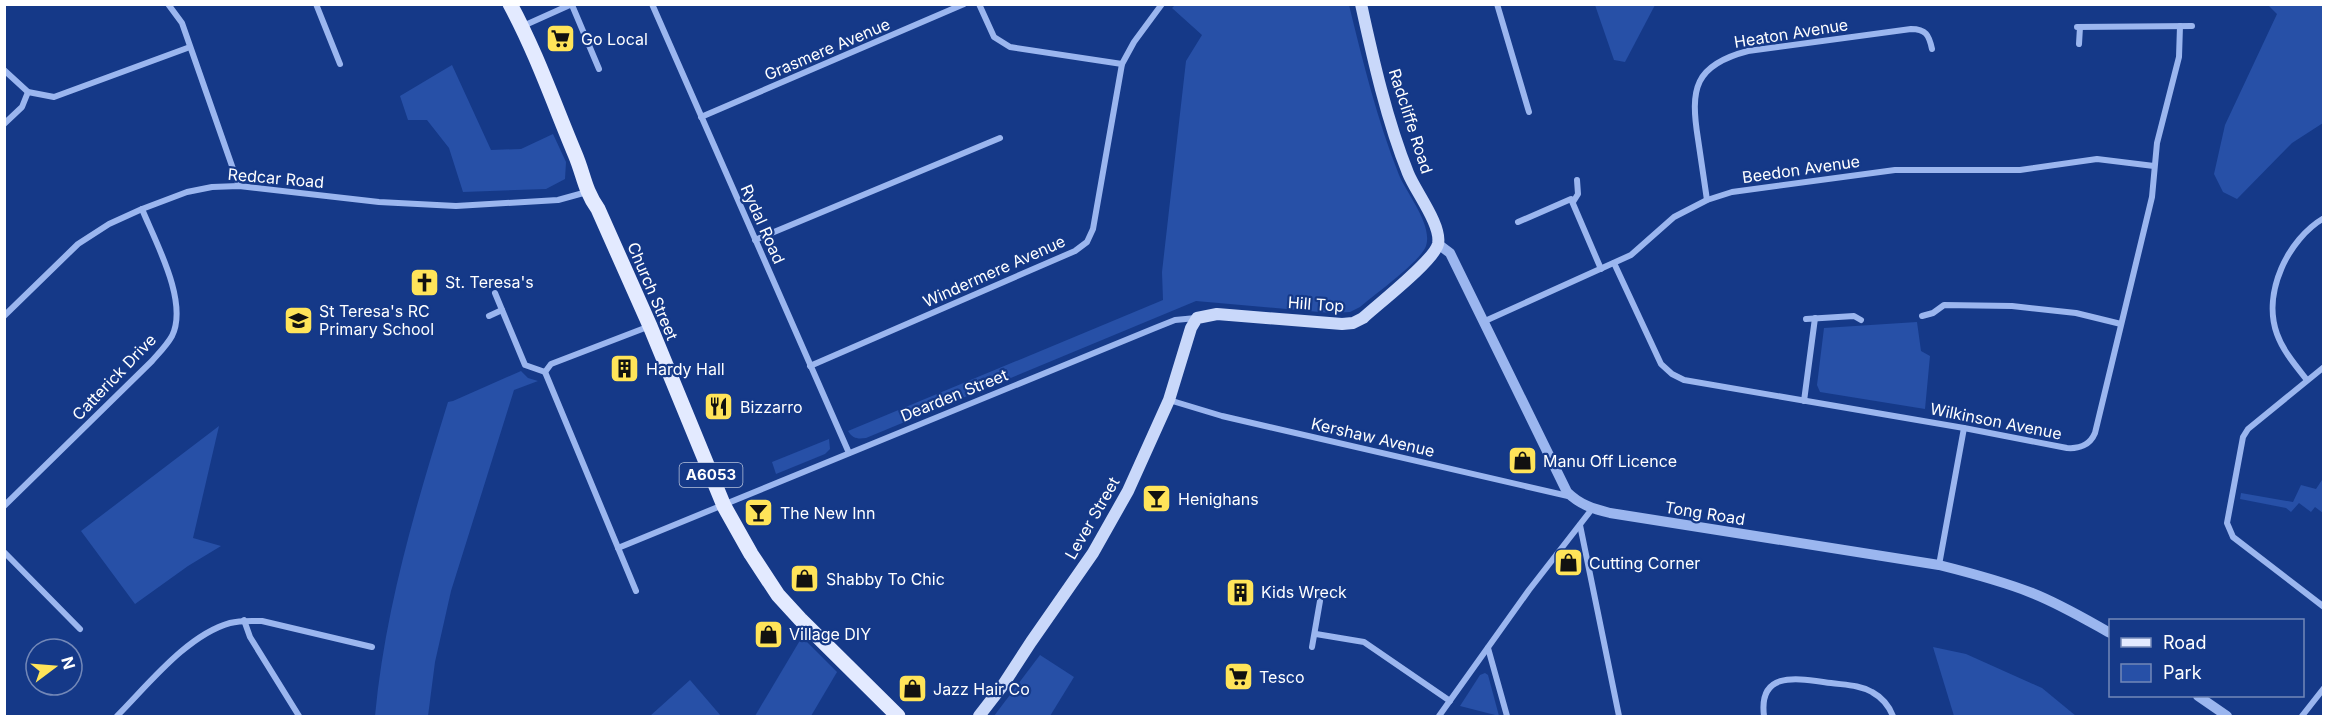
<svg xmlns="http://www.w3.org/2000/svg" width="2328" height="721" font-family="Inter,sans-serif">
<rect width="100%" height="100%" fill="#153988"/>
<!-- green -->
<g fill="#2750a7">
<path d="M 1175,5 L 1349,5 C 1363,62 1377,120 1399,175 C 1407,194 1433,225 1426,246 C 1421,261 1374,295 1360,307 L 1350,312 L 1331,313 L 1196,301 L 866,438 C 858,439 853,439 848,431 L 1163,300 L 1162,272 L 1186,61 L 1202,35 L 1172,8 Z"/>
<polygon points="1595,5 1655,5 1625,62 1614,60"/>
<polygon points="2268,5 2323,5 2323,123 2292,143 2237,199 2223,192 2214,174 2225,125 2277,14"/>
<polygon points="452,65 491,150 521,149 553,134 566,162 565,179 546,189 463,192 449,148 427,120 408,120 400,96"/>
<polygon points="1917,322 1921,351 1930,356 1925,409 1820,392 1817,385 1824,328"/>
<path d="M 521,371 L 528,378 L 538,381 L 514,390 L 451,591 L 435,662 L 428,716 L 375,716 C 385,609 416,505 448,402 L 453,401 Z"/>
<polygon points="219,426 193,538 221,546 188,566 135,604 81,531"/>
<polygon points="829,439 830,449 825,454 776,474 772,462"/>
<polygon points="2322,480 2323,513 2315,507 2311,512 2299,503 2291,512 2286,508 2240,499 2241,493 2293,502 2301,485 2316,489"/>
<polygon points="802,637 837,672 811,716 755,716"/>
<polygon points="1933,647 1966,654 2042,688 2076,716 1954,716"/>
<polygon points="1040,655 1074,677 1050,716 994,716"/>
<polygon points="1485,673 1488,675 1499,716 1460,706 1480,675"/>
<polygon points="690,680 721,716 650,716"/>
</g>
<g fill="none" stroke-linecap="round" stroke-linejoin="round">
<!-- minor -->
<g stroke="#9bb6ef" stroke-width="6">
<polyline points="168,4 182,23 239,186"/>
<polyline points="316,4 340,64"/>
<polyline points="652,4 849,453"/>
<polyline points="979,4 994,37 1010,47 1122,64"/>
<polyline points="1497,4 1529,112"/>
<polyline points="572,5 599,69"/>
<polyline points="523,26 572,4"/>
<polyline points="2077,27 2192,26"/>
<polyline points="2079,44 2080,27"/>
<polyline points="4,70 28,92 54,97 190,47"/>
<polyline points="701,117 964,4"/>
<polyline points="4,124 22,107 28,92"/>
<path d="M 1707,200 C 1704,179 1701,159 1698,139 C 1690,89 1694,65 1748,51 L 1911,29 C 1926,29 1929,35 1932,49"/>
<polyline points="1573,202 1578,194 1577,180"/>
<polyline points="1518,222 1571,199 1601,269"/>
<polyline points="755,240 1000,138"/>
<path d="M 1614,263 L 1661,364 L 1672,374 L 1684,380 L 1964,428 L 2067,448 C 2079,449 2090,445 2095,433 L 2152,197 L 2157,143 L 2179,57 L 2180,26"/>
<polyline points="495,293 525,365 545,372"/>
<polyline points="4,316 78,244 109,224 142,209 187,192 212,187 239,186 379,202 456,206 558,200 587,192"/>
<polyline points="489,316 502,310"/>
<polyline points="1922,316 1933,313 1944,305 2012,306 2076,313 2121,324"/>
<polyline points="1806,319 1854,316 1861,320"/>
<polyline points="1485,321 1631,255 1674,217 1707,200 1732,192 1895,170 2020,170 2097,159 2154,166"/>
<polyline points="810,366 1075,251 1087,242 1093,229 1122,64 1134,42 1162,4"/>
<polyline points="2324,367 2248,429 2243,437 2227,523 2233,537 2324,607"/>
<polyline points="545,372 636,591"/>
<polyline points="545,372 551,364 650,326"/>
<path d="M 2307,380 C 2296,366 2283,351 2277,334 C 2262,293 2288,239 2324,218"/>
<polyline points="1169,400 1222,416 1568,496"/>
<polyline points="1804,401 1815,318"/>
<path d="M 4,506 L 152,361 C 159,353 167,345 172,336 C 189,302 155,241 142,209"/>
<polyline points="1580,525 1619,716"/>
<polyline points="618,548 1155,328 1175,320 1196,318"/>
<polyline points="4,552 80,629"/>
<polyline points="1939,565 1964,428"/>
<polyline points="244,620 250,637 299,716"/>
<polyline points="1316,634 1364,642 1450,701"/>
<polyline points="1312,647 1320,601"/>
<polyline points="1488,648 1507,716"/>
<path d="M 117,716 C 148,685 187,635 230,623 C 241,620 251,621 262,621 L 372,647"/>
<polyline points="1439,716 1529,590 1592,509"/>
<path d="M 1764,716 C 1758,669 1800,679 1831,683 C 1845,685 1860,685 1872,692 C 1883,698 1889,706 1893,716"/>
<polyline points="2302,716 2324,688"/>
</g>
<!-- tertiary -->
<g stroke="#9bb6ef" stroke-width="10">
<path d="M 1438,244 L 1450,253 L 1567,492 C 1580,505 1594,509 1610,513 L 1939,565 C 1971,573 2002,581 2032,593 C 2060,604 2085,619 2110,633"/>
<polyline points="2198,696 2227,716"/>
</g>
<!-- secondary -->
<path stroke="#c9d8fa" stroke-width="12" d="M 979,716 L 1003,685 L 1031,642 L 1093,553 L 1128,491 L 1169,400 L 1191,328 L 1197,318 L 1217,314 L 1342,324 L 1353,323 L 1363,318 C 1378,304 1434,261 1438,244 C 1442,225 1415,191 1408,173 C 1387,121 1373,59 1361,4"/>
<!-- primary -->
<path stroke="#e3eaff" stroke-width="15" d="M 510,4 C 536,52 554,104 575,154 C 584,175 584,189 598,209 L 650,326 L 724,506 L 751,554 L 778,595 L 800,619 L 898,716"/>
</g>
<!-- icons -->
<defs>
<symbol id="supermarket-square" viewBox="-11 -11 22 22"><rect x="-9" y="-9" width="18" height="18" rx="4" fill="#ffe459" stroke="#153988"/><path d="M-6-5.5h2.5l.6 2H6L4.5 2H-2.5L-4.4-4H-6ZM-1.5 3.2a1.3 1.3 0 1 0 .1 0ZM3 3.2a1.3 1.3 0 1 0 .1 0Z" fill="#111"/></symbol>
<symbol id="church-square" viewBox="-11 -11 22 22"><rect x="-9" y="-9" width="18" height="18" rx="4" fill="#ffe459" stroke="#153988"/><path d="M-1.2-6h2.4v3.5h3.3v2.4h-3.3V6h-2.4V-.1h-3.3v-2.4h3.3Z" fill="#111"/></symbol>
<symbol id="school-square" viewBox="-11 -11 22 22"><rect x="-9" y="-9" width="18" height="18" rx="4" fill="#ffe459" stroke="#153988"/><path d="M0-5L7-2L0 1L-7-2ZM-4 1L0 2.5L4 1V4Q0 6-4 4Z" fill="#111"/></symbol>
<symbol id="building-square" viewBox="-11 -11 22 22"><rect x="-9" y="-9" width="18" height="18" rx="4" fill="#ffe459" stroke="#153988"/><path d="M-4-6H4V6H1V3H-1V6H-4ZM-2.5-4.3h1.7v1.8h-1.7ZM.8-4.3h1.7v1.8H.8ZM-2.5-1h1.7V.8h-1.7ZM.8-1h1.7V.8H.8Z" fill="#111"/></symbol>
<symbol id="restaurant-square" viewBox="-11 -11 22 22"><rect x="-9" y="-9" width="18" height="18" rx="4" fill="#ffe459" stroke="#153988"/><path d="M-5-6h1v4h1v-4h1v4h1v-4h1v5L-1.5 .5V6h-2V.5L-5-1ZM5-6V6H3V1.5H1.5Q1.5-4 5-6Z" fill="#111"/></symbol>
<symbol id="shop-square" viewBox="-11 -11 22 22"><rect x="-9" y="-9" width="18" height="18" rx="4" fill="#ffe459" stroke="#153988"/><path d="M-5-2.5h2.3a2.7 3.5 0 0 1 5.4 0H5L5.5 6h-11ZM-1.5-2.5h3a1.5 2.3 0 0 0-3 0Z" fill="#111"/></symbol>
<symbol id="bar-square" viewBox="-11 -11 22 22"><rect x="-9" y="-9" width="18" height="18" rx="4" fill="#ffe459" stroke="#153988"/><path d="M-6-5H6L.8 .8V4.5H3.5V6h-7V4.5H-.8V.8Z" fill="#111"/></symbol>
</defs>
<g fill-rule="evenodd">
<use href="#supermarket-square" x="544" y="22" width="33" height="33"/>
<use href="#church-square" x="408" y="266" width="33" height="33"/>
<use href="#school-square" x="282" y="304" width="33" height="33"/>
<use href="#building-square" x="608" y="352" width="33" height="33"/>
<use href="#restaurant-square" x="702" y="390" width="33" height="33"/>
<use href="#shop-square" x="1506" y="444" width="33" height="33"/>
<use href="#bar-square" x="1140" y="482" width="33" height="33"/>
<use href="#bar-square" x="742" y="496" width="33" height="33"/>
<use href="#shop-square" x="1552" y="546" width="33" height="33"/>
<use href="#shop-square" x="788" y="562" width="33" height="33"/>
<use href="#building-square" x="1224" y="576" width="33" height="33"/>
<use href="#shop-square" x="752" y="618" width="33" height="33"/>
<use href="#supermarket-square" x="1222" y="660" width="33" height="33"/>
<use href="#shop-square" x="896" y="672" width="33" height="33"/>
</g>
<g text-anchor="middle" stroke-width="4.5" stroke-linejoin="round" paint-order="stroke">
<!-- shield labels -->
<rect fill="#153988" stroke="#b9c4db" stroke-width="1.5" x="679.5" y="463" width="63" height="24" rx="4.5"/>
<g font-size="15" font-weight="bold" fill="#fff">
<text x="711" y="480">A6053</text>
</g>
<!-- street labels -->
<g font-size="16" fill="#fff" stroke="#153988">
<text transform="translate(1791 33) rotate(-9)" y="6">Heaton Avenue</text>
<text transform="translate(827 49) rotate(-23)" y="6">Grasmere Avenue</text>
<text transform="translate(1411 121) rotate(72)" y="6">Radcliffe Road</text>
<text transform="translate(1801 169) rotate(-8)" y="6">Beedon Avenue</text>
<text transform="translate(276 178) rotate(5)" y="6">Redcar Road</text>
<text transform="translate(763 224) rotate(66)" y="6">Rydal Road</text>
<text transform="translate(994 271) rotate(-24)" y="6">Windermere Avenue</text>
<text transform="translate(653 291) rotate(67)" y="6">Church Street</text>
<text transform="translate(1316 304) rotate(4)" y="6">Hill Top</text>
<text transform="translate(114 377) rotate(-46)" y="6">Catterick Drive</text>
<text transform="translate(954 395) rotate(-22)" y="6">Dearden Street</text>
<text transform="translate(1996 421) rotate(11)" y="6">Wilkinson Avenue</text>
<text transform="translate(1373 437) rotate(13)" y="6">Kershaw Avenue</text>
<text transform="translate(1705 513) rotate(9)" y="6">Tong Road</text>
<text transform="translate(1092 518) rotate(-60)" y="6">Lever Street</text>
</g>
<!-- poi labels -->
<g font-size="16" fill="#fff" stroke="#153988" text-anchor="start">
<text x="581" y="45">Go Local</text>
<text x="445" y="288">St. Teresa's</text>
<text x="319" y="317">St Teresa's RC<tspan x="319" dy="18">Primary School</tspan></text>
<text x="646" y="375">Hardy Hall</text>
<text x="740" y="413">Bizzarro</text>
<text x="1543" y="467">Manu Off Licence</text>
<text x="1178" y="505">Henighans</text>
<text x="780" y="519">The New Inn</text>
<text x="1589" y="569">Cutting Corner</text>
<text x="826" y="585">Shabby To Chic</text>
<text x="1261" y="598">Kids Wreck</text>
<text x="789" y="640">Village DIY</text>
<text x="1259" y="683">Tesco</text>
<text x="933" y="695">Jazz Hair Co</text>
</g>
</g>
<!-- border -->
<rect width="2328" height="721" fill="none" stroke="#ffffff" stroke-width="12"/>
<!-- legend -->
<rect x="2109" y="619" width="195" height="78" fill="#153988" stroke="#7388b8" stroke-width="1.5"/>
<rect x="2121" y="638" width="30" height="9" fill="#e3eaff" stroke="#7388b8" stroke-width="1.5"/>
<text x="2163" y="649" font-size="18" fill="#ffffff">Road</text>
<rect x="2121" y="664" width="30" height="18" fill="#2750a7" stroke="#7388b8" stroke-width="1.5"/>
<text x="2163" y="679" font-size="18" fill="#ffffff">Park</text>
<!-- north arrow -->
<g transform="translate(54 667) rotate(74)"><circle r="28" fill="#153988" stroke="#7388b8" stroke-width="1.5"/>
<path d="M0-4.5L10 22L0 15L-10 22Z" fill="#ffe459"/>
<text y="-9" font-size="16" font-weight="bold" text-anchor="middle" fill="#ffffff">N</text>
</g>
</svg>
